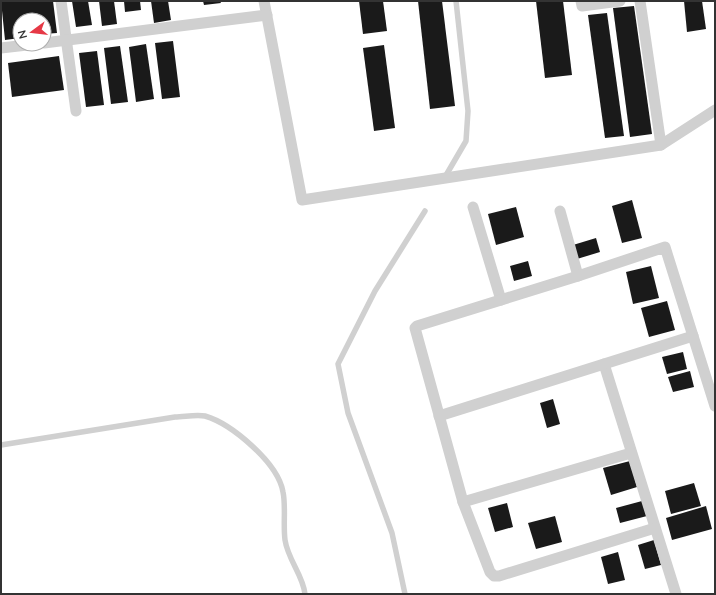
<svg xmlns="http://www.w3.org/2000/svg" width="716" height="595" font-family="Mulish,sans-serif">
<rect width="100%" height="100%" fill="#fff"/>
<!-- building -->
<g fill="#1a1a1a">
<polygon points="1,1 29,1 29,2 53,1 57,33 44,34 44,20 20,20 20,38 5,40"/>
<polygon points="72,1 88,1 92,25 76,27"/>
<polygon points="99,1 114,1 117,24 102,26"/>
<polygon points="124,1 140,1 141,10 125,12"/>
<polygon points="151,1 168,1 171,20 154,23"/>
<polygon points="203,1 220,1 221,3 204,5"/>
<polygon points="359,1 383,1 387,31 363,34"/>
<polygon points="418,1 442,1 455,106 430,109"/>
<polygon points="536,1 563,1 572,75 545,78"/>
<polygon points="684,1 702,1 706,29 687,32"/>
<polygon points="634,6 652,134 630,137 613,8"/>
<polygon points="607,13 624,136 605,138 588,15"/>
<polygon points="173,41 180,97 162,99 155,43"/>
<polygon points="146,44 154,99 136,102 129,47"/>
<polygon points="384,45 395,128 374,131 363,48"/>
<polygon points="120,46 128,102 111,104 104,48"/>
<polygon points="97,51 104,105 86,107 79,53"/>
<polygon points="59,56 64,90 12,97 8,63"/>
<polygon points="632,200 642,238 622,243 612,206"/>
<polygon points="516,207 524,237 496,245 488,214"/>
<polygon points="596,238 600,252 577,259 573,245"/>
<polygon points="528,261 532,276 514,281 510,266"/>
<polygon points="651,266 659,298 633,304 626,272"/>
<polygon points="667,301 675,330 649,337 641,308"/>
<polygon points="683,352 687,369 667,374 662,357"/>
<polygon points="690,371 694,387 673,392 668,377"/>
<polygon points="553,399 560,424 547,428 540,403"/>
<polygon points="630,461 637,487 611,495 603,468"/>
<polygon points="694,483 701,506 671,514 665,491"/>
<polygon points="642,501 647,516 620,523 616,508"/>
<polygon points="507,503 513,527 495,532 488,508"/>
<polygon points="706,506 712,529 672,540 666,518"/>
<polygon points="555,516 562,542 536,549 528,523"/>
<polygon points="654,540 661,565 645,569 638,545"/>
<polygon points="618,552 625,580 608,584 601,557"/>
</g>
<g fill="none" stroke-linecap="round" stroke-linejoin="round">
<!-- lane -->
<g stroke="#d0d0d0" stroke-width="5.5">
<polyline points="445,177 466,141 468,111 456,1"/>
<path d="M 1,445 L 175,417 C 184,417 196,414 205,416 C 232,424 278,463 283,492 C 286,506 283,525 285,540 C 288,560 303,575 305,594"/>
<polyline points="405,594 392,533 348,413 338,364 375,291 425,211"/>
</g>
<!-- street -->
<g stroke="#d0d0d0" stroke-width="11">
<polyline points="61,1 76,111"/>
<polyline points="264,1 302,200 661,145 715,110"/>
<polyline points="581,1 582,6 620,1"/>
<polyline points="640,1 661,145"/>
<polyline points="44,43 267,15"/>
<polyline points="1,48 36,44"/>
<polyline points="473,207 501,300"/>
<polyline points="560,211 578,276"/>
<polyline points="604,364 676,594"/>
<polyline points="439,416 693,336"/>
<polyline points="463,502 631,453"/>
<polyline points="655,528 499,576 494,576 490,572 463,502 415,328 417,326 578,276 665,247 715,406"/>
</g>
</g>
<!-- border -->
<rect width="716" height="595" fill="none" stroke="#333333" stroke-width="4"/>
<!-- north arrow -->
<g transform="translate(32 32) rotate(255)"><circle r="19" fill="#ffffff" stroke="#adadad"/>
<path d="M0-3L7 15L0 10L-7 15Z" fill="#e63946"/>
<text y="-6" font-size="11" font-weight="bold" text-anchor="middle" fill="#333333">N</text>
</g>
</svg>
